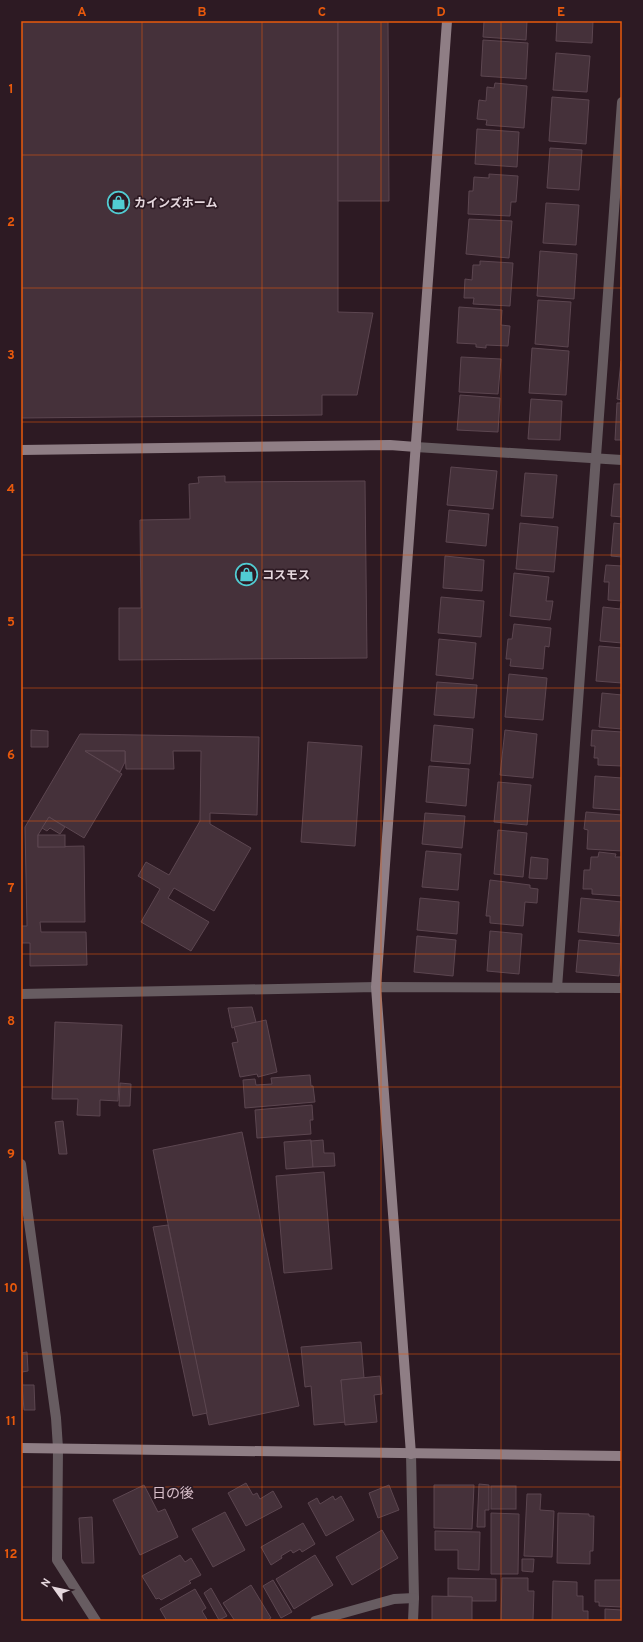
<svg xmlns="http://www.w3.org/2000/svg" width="643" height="1642" font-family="Overpass,'Noto Sans JP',sans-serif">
<rect width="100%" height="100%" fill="#2d1a23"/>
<!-- building -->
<g fill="#45313a" stroke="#5c4650">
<polygon points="21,21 338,21 338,312 373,313 357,395 322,395 322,415 21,418"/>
<polygon points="338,21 388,21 389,201 338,201"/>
<polygon points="484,21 527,21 526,40 483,37"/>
<polygon points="557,21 593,21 592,43 556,41"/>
<polygon points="483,40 528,43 526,79 481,76"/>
<polygon points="556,53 590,56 587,92 553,90"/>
<polygon points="495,83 527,86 524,128 486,125 487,120 477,119 479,100 486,101 487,87 494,88"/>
<polygon points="552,97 589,100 586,144 549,141"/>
<polygon points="477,129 519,132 517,167 475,164"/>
<polygon points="550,148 582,150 579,190 547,188"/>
<polygon points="489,174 518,176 516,202 511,202 510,216 468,214 469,191 473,191 474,177 489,178"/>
<polygon points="546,203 579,205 576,245 543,243"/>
<polygon points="469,219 512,221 509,258 466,254"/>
<polygon points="540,251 577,254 574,299 537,296"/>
<polygon points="480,261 513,263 510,306 473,304 474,298 464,298 465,279 472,280 473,265 480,265"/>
<polygon points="538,300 571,302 568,347 535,344"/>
<polygon points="459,307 502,310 501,325 510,326 508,346 486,345 486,348 476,347 476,344 457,343"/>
<polygon points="532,348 569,351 566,395 529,393"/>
<polygon points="461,357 501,359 498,394 459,392"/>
<polygon points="621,361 622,362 622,400 617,399"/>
<polygon points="460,395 500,398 498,432 457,430"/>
<polygon points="531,399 562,401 560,440 528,439"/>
<polygon points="617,403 622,403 622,440 615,440"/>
<polygon points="451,467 497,471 493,509 447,505"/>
<polygon points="525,473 557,475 553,518 521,516"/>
<polygon points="225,476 225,482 365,481 367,658 119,660 119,608 141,608 140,520 190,519 189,484 199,483 198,477"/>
<polygon points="614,484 622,484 622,517 611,516"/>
<polygon points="449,510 489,514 486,546 446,542"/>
<polygon points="520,523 558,527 554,572 516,569"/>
<polygon points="614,523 622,524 622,557 611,556"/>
<polygon points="445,556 484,560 482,591 443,588"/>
<polygon points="606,565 622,566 622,601 608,600 609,582 604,582"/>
<polygon points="514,573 549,577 546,601 553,601 550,620 510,616"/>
<polygon points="441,597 484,601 481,637 438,633"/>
<polygon points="621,603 622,603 622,643 600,641 603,607 620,609"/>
<polygon points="514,624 551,628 549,647 545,646 543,669 510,666 511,659 506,659 508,639 512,639"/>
<polygon points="439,639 476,643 473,679 436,675"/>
<polygon points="599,646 622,648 622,683 596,681"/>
<polygon points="509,674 547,678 543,720 505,717"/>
<polygon points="437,682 477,685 474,718 434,715"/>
<polygon points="602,693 622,695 622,729 599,727"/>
<polygon points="434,725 473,729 470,764 431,761"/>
<polygon points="31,730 48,731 48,747 31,747"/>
<polygon points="505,730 537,734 533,778 500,775"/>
<polygon points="592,730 622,732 622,766 598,765 598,758 594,758 595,746 591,746"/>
<polygon points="80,734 259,737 257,815 210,813 210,824 251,848 214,911 174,888 168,898 209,922 191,951 141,922 160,889 138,876 146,862 169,875 200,821 201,751 173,751 174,769 126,769 125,751 85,751 122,774 84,838 49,817 38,835 38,847 84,846 85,922 40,922 41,932 86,932 87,965 30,966 30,943 21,943 21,926 27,926 25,827"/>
<polygon points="308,742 362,746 355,846 301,842"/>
<polygon points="85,751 125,751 125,762 120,772"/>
<polygon points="429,766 469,769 466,806 426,802"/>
<polygon points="595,776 622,778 622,810 593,808"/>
<polygon points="498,782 531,785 527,825 494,822"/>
<polygon points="586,812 622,815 622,851 587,849 588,830 584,829"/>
<polygon points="425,813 465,816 462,848 422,844"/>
<polygon points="49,817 65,827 60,834 50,828 47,831 42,828"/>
<polygon points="498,830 527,833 523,877 494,874"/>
<rect x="38" y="835" width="27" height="12"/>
<polygon points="426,851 461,854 458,890 422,887"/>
<polygon points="599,852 616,854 615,857 622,857 622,896 592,894 592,889 583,889 584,870 590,870 591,857 598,857"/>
<polygon points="531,857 548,859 547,879 529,878"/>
<polygon points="490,880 530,885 530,888 538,889 537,903 525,902 523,926 490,923 490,916 486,916"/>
<polygon points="420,898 459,902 457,934 417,930"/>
<polygon points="581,898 622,902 619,936 578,932"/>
<polygon points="490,931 522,934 519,974 487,971"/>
<polygon points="417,936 456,940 453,976 414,972"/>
<polygon points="579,940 622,944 619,976 576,972"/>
<polygon points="252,1007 256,1022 232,1028 228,1008"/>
<polygon points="266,1020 277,1072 258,1077 257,1074 240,1077 232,1043 238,1042 234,1027"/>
<polygon points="55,1022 122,1025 118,1101 100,1100 100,1116 77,1115 78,1099 52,1099"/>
<polygon points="310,1075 311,1086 313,1086 315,1102 245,1108 243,1080 255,1079 256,1085 272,1084 271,1078"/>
<polygon points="120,1083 131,1084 130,1106 119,1106"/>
<polygon points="312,1105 313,1120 310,1120 311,1134 257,1138 255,1110"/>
<polygon points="63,1121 67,1154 59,1154 55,1122"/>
<polygon points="242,1132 299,1406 209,1425 153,1150"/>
<polygon points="311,1140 313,1167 286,1169 284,1142"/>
<polygon points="323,1140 324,1153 334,1153 335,1166 313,1167 311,1141"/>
<polygon points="324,1172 332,1269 284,1273 276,1176"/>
<polygon points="168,1225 207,1413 193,1416 153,1227"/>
<polygon points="361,1342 364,1378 341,1380 346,1422 314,1425 311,1386 305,1387 301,1347"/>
<polygon points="27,1352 28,1371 22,1372 23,1391 21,1391 21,1353"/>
<polygon points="380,1376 382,1394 374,1395 377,1422 345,1425 341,1380"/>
<polygon points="22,1385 34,1385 35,1410 24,1410"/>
<polygon points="246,1483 253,1495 257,1493 260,1499 273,1491 282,1507 246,1526 228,1493"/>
<polygon points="479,1484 489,1485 489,1510 485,1510 485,1527 477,1527"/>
<polygon points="144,1485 158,1512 165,1509 178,1537 140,1555 113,1500"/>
<polygon points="389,1485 399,1510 378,1518 369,1493"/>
<polygon points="434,1485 474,1485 472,1529 434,1528"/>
<rect x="491" y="1486" width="25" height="23"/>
<polygon points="527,1494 541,1494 540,1510 554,1511 552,1557 524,1556"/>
<polygon points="333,1496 335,1500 341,1496 354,1520 326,1536 308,1503 317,1498 320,1504"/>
<polygon points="225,1512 245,1550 213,1567 192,1529"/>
<polygon points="491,1513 519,1514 518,1574 491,1574"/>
<polygon points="558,1513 589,1514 589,1516 594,1516 593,1551 590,1551 590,1564 557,1563"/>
<polygon points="92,1517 94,1563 82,1563 79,1518"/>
<polygon points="303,1523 315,1544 302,1552 300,1549 293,1553 291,1550 281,1556 282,1558 271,1565 261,1547"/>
<polygon points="382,1530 398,1558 352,1585 336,1557"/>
<polygon points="435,1531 480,1532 479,1570 458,1569 458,1550 435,1550"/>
<polygon points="180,1555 185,1562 191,1558 201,1575 189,1581 191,1583 161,1600 159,1598 156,1599 142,1576"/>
<polygon points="315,1555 333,1585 294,1609 276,1579"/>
<polygon points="522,1559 534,1559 533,1572 522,1571"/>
<polygon points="448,1578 496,1579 496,1601 472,1601 472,1597 448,1596"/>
<polygon points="502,1578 528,1578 528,1591 534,1591 533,1620 501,1621"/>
<polygon points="273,1580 292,1612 281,1618 263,1586"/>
<polygon points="595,1580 622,1580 622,1607 599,1606 599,1602 595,1602"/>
<polygon points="553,1581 577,1582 577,1596 583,1596 583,1611 588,1611 588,1621 552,1621"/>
<polygon points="251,1585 271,1618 266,1621 235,1621 223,1603"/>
<polygon points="211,1588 227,1616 219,1620 204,1593"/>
<polygon points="195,1589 206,1608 202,1611 208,1621 167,1621 160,1609"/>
<polygon points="432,1596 472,1597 472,1621 432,1621"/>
<polygon points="605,1609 622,1610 622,1621 605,1621"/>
</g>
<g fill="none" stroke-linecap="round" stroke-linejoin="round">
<!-- street -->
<g stroke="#675c61" stroke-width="10">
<polyline points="416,447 622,460"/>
<polyline points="557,988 622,102"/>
<polyline points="21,994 376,987 622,988"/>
<polyline points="21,1164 56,1418 58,1448 57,1560 96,1621"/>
<polyline points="411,1454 414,1598 413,1621"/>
<polyline points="315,1621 394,1599 414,1598"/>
</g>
<!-- secondary -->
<g stroke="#8f7e85" stroke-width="10">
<polyline points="21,450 390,445 416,447"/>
<polyline points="21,1448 622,1456"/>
<polyline points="411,1454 376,987 447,21"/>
</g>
</g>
<!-- grid -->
<path fill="none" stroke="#e8590c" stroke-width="1" stroke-opacity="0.55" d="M 142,21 L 142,1621M 262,21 L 262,1621M 381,21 L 381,1621M 501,21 L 501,1621M 21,155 L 622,155M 21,288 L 622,288M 21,422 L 622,422M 21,555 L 622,555M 21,688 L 622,688M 21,821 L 622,821M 21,954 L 622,954M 21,1087 L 622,1087M 21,1220 L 622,1220M 21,1354 L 622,1354M 21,1487 L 622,1487"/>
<!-- icons -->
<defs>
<symbol id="shop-ring" viewBox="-11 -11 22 22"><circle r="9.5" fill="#2d1a23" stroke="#51ccd2" stroke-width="1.5"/><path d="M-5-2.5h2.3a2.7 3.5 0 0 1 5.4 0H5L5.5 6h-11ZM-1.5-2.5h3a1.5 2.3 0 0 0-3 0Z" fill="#51ccd2"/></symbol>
</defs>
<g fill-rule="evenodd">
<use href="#shop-ring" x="106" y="190" width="25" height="25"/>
<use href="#shop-ring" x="234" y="562" width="25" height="25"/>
</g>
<g text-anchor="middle" stroke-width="3.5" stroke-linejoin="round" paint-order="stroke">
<!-- poi labels -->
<g font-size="12" font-weight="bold" fill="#e5d7dd" stroke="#2d1a23" text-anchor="start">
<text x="134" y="207">カインズホーム</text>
<text x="262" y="579">コスモス</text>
</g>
<!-- quarter labels -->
<g font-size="14" fill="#dac0cb" stroke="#2d1a23">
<text x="173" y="1498">日の後</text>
</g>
</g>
<!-- border -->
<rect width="643" height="1642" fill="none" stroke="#2d1a23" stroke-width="44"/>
<!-- north arrow -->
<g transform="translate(54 1588) rotate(303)" stroke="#2d1a23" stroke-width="3" paint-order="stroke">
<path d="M0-3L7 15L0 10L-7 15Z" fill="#e5d7dd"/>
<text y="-6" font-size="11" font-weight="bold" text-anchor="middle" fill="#e5d7dd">N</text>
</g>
<rect x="22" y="22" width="599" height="1598" fill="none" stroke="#e8590c" stroke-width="1.5"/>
<g font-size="13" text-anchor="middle" font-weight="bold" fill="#e8590c">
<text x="82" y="16">A</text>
<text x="202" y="16">B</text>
<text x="322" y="16">C</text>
<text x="441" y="16">D</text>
<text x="561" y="16">E</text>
<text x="11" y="93">1</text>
<text x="11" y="226">2</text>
<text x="11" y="359">3</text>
<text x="11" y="493">4</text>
<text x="11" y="626">5</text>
<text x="11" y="759">6</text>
<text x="11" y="892">7</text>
<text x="11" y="1025">8</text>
<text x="11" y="1158">9</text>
<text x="11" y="1292">10</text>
<text x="11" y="1425">11</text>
<text x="11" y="1558">12</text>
</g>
</svg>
